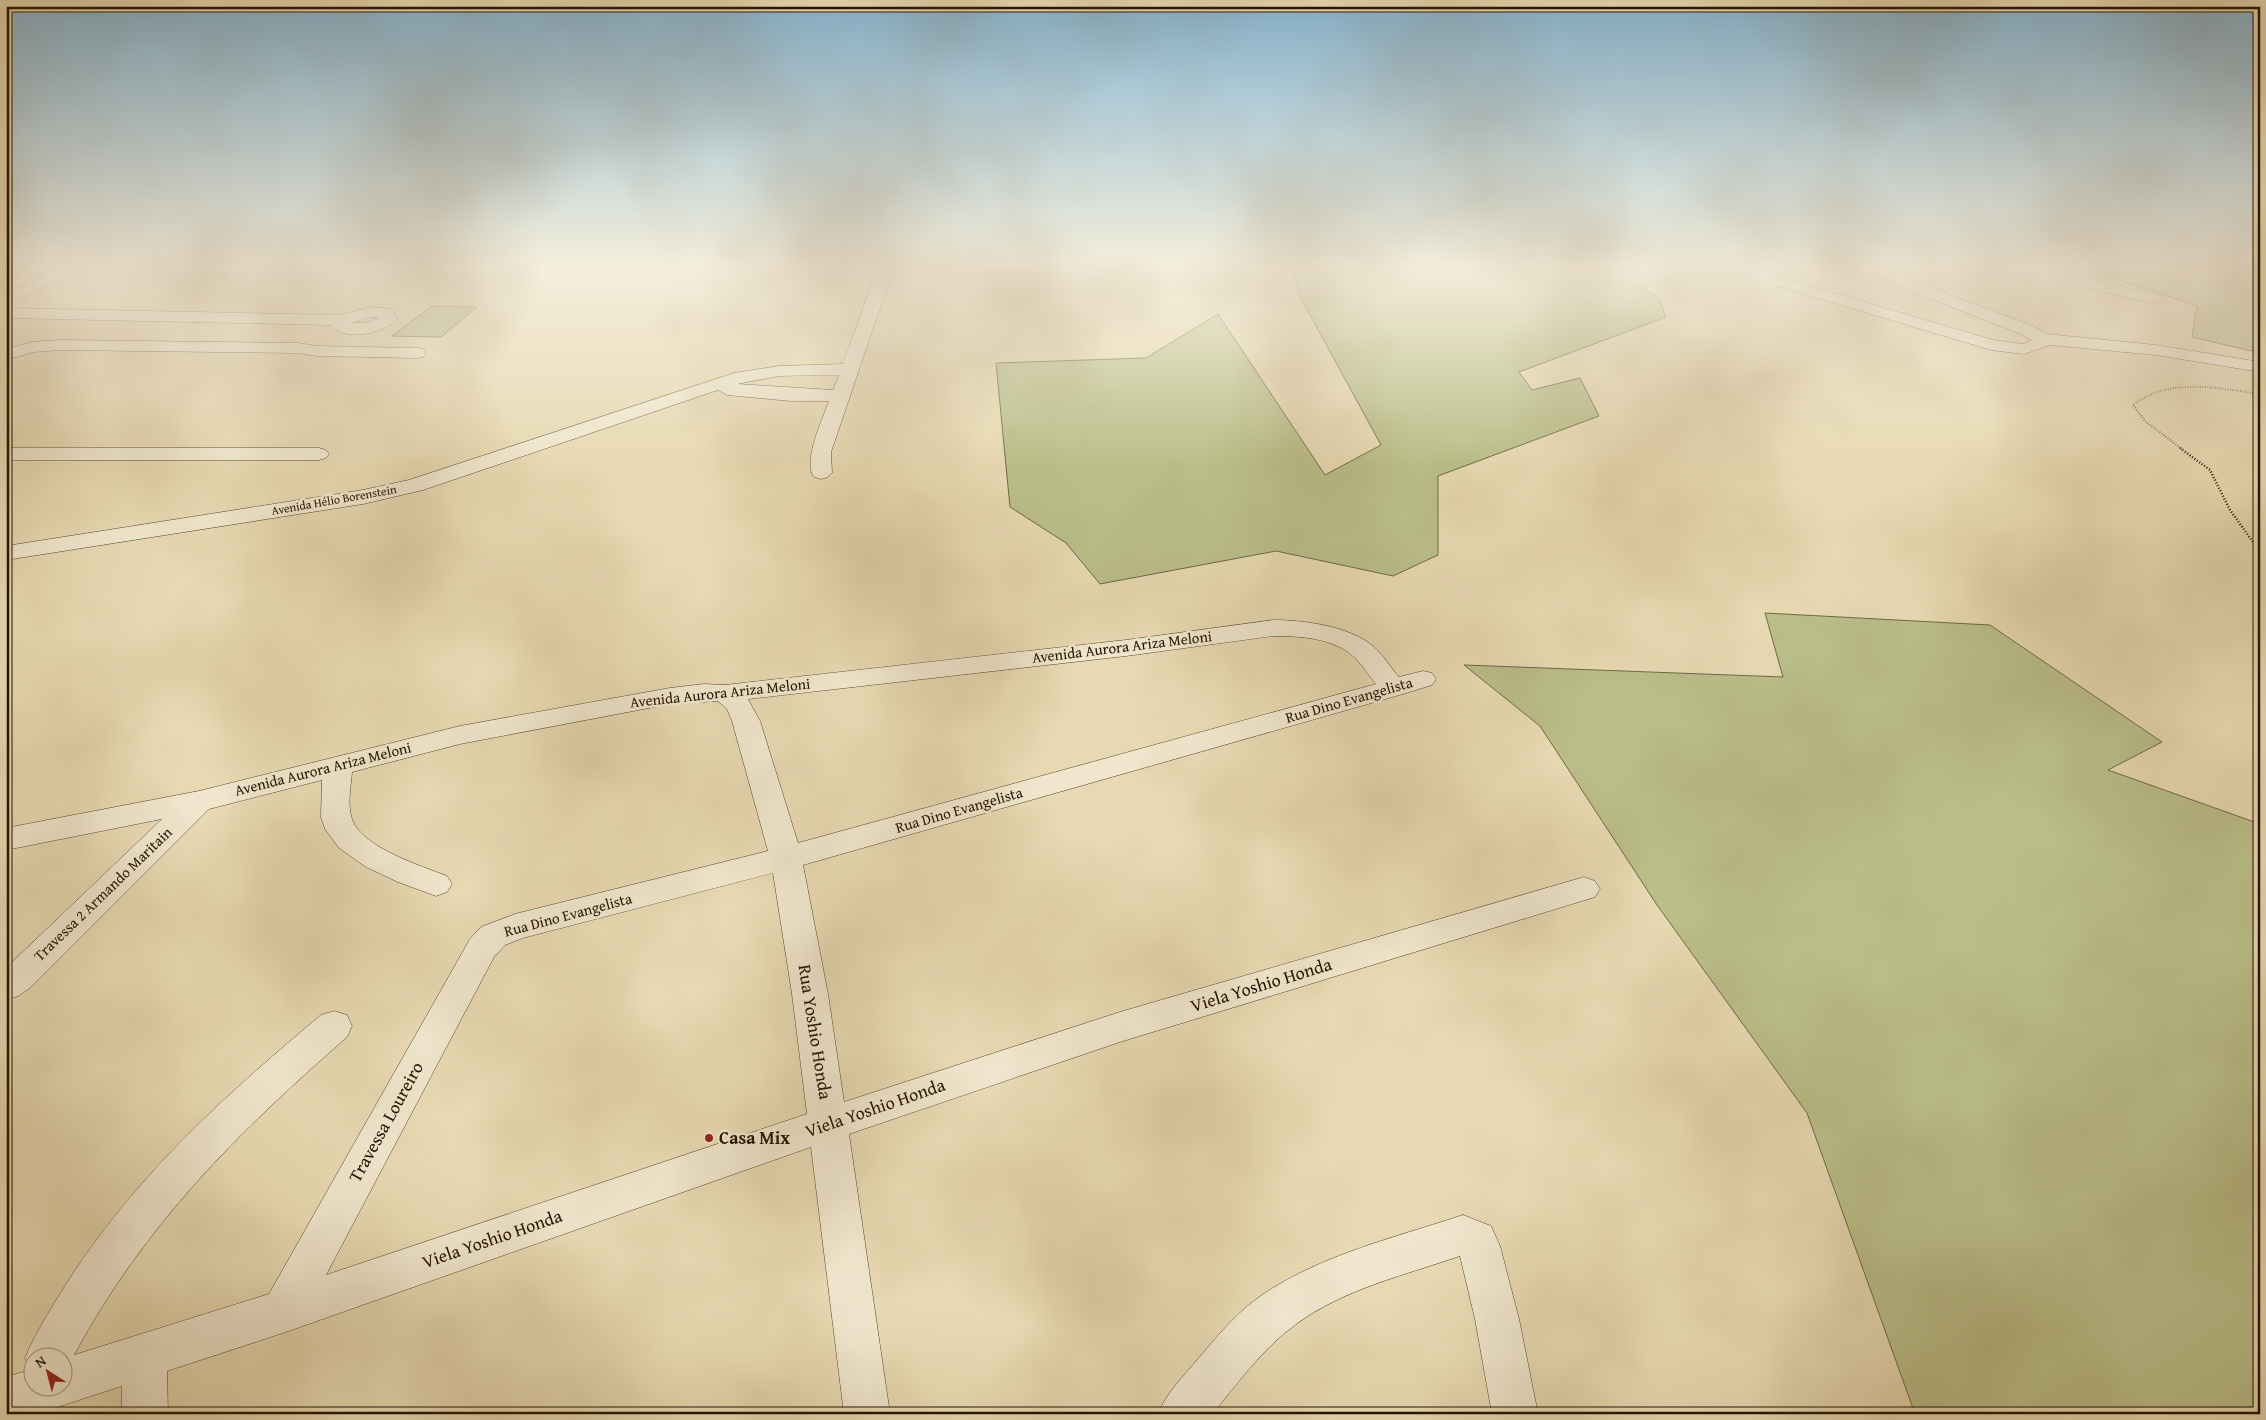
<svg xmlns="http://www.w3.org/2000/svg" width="2266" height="1420" font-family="'Gentium Book Plus',serif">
<rect width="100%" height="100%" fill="#e7d9b2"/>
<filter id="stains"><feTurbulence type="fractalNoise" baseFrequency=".004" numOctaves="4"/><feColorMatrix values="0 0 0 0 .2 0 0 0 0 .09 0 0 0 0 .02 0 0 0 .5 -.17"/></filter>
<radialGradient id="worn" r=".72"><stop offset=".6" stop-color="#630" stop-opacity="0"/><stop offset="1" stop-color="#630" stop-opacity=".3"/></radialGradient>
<!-- green -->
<g fill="#babe89" stroke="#6e6844">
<polygon points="1293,267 1608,267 1659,298 1666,317 1519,372 1532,390 1580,378 1599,416 1438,476 1438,555 1393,576 1276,551 1100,584 1066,543 1010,507 996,363 1146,358 1218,314 1325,475 1381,445 1298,293"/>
<polygon points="2079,267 2260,267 2260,353 2192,337 2197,306"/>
<polygon points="432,306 477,307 441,337 392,336"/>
<polygon points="1765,613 1990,625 2162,742 2108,770 2260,824 2260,1414 1915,1414 1807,1113 1657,905 1540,726 1464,665 1783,677"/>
</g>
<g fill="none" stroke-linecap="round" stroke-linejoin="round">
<defs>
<g id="minor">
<polygon points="6,267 25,267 6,278"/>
<polygon points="60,267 80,267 77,270 6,306 6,294"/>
<path d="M 878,267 L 894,267 L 831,452 L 832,473 L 828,477 L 821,479 L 814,477 C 802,461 823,419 829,401 L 791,401 L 727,395 L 718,390 L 423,490 L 363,504 L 6,560 L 6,546 L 363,490 L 409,480 L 734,373 L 779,366 L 843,364 ZM 839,375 L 833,390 L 737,384 L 779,376 Z"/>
<polygon points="1622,267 1692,267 1689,270 1666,277 1630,272"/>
<polygon points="1741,267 1758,267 1773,275 1993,340 2023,344 2032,340 2021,334 1903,288 1870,267 1889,267 1915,282 2033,326 2046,334 2156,345 2260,362 2260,372 2156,355 2050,345 2024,354 1991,350 1761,281 1750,276"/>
<polygon points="2012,267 2040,267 2161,296 2163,299 2155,304 2015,270"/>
<path d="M 372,307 L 391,309 L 397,318 C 387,334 343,342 331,325 L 6,318 L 6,308 L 339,315 ZM 372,317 L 379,318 L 365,323 L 350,323 Z"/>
<polygon points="60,340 298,343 317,346 417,348 423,349 426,353 423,357 417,358 317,356 298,353 60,350 34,352 6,360 6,349 32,342"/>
<polygon points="6,448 319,448 326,450 329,454 326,458 319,460 6,460"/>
<path d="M 1273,620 C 1303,620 1350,626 1374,647 C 1383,655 1391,668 1399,677 L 1423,671 L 1432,673 L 1436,679 L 1432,685 L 1403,694 L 803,865 L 828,994 L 844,1102 L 1120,1012 L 1584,877 L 1595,881 L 1600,889 L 1595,897 L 1120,1042 L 849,1134 L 890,1414 L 844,1414 L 811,1147 L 283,1333 L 167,1371 L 168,1414 L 122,1414 L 122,1386 L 36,1414 L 6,1414 L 6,1377 L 30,1370 L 25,1358 C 38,1328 56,1300 74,1272 C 141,1171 229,1092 321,1015 L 334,1011 L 347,1015 L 352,1026 L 347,1037 C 237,1133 144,1225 74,1355 L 269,1294 L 470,939 L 481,927 L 515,914 L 768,851 L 732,721 L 727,709 L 718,701 L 670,704 L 460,744 L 352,772 C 351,787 347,804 352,819 C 361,847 421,866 447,876 L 452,884 L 447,892 L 436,896 L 398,882 L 366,867 L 339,848 L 325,829 L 321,817 L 322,780 L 209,809 L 30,988 L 18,996 L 6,1000 L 6,968 L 162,819 L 6,850 L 6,828 L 199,791 L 460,726 L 670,688 L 704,684 L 725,685 L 1126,640 ZM 1273,636 C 1301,636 1336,638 1356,659 C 1364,667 1369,676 1376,684 L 798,843 L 760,721 L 748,699 L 1126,656 ZM 773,873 L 792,994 L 807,1114 L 326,1275 L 494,957 L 505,945 L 523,938 ZM 32,1358 L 62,1358 L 62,1388 L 32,1388 Z"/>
<path d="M 1463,1215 L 1491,1226 L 1500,1246 L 1519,1319 L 1538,1414 L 1492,1414 L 1475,1319 L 1460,1256 C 1405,1275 1343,1289 1295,1325 C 1262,1349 1238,1383 1212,1414 L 1158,1414 C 1167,1392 1183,1377 1198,1359 C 1218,1335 1239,1310 1265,1293 C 1324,1254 1397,1237 1463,1215 Z"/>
</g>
</defs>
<!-- minor casing -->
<use href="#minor" stroke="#54442c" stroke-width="1"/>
<!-- path-far1 -->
<path stroke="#231300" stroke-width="2" stroke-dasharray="0.5 2" stroke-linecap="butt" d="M 2182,449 L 2145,421 L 2133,405 C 2169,377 2218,388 2260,394"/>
<!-- path -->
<polyline stroke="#231300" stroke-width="2.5" stroke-dasharray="1 2" stroke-linecap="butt" points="2180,448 2210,470 2230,510 2260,552"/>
<!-- minor -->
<use href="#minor" fill="#efe6cd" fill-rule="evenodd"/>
</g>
<!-- sky -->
<linearGradient id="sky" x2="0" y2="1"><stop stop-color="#87b6d2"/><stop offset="0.57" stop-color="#f4eedc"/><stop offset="1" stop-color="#f4eedc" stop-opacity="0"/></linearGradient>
<rect width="2266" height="466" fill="url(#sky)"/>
<!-- markers -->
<circle fill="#8f2418" stroke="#efe6cd" stroke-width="2" cx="709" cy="1138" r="5"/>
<g text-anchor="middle" stroke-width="5" stroke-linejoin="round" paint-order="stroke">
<!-- far-street labels -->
<g font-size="12" fill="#231300" stroke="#efe6cd">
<text transform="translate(334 500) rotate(-10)" y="4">Avenida Hélio Borenstein</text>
</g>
<!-- street labels -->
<g font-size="15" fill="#231300" stroke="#efe6cd">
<text transform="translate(1122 647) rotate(-7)" y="5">Avenida Aurora Ariza Meloni</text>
<text transform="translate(720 693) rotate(-6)" y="5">Avenida Aurora Ariza Meloni</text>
<text transform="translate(1349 700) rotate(-16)" y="5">Rua Dino Evangelista</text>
<text transform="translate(323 769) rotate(-14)" y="5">Avenida Aurora Ariza Meloni</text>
<text transform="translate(959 810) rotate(-16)" y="5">Rua Dino Evangelista</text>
<text transform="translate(103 894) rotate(-44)" y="5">Travessa 2 Armando Maritain</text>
<text transform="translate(568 915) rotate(-15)" y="5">Rua Dino Evangelista</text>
</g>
<!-- near-street labels -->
<g font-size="18" fill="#231300" stroke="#efe6cd">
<text transform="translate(1261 985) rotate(-17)" y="6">Viela Yoshio Honda</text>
<text transform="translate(815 1032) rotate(81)" y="6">Rua Yoshio Honda</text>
<text transform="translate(875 1108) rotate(-19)" y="6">Viela Yoshio Honda</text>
<text transform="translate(386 1122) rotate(-61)" y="6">Travessa Loureiro</text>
<text transform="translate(492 1239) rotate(-19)" y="6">Viela Yoshio Honda</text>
</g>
<!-- near-poi labels -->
<g font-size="18" font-weight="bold" fill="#231300" stroke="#efe6cd" text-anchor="start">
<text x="719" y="1144">Casa Mix</text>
</g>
</g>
<!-- margin -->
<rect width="2266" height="1420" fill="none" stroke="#e7d9b2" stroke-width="25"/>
<rect x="8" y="8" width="2251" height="1405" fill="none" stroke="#231300" stroke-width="2.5"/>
<rect x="12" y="12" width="2241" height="1395" fill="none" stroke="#231300"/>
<!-- north arrow -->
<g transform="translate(48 1372) rotate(324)"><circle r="24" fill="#efe6cd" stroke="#9d927b"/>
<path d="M0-4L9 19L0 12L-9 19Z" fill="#8f2418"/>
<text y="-8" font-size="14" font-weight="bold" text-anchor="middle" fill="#231300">N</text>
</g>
<rect width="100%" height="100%" filter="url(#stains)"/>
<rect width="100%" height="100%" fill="url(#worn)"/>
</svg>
